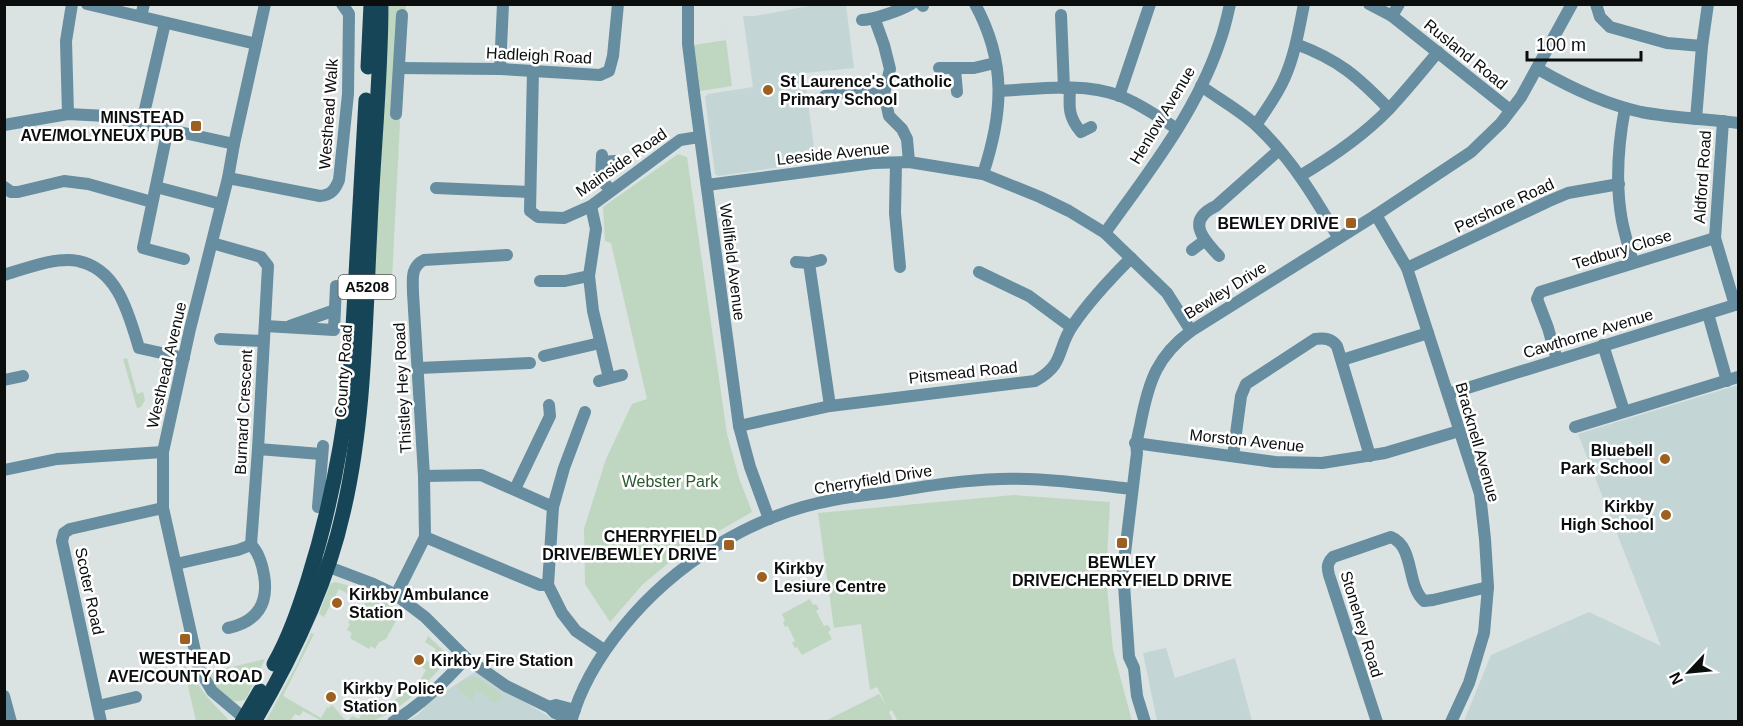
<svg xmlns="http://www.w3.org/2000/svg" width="1743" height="726" font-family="Helvetica,sans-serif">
<rect width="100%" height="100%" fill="#dae2e2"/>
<!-- built -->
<g fill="#c4d5d6">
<polygon points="814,5 846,5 854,68 804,73 816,162 718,176 715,174 705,97 708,94 753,87 743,16 755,16"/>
<polygon points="1738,385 1738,721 1464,721 1491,655 1589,612 1661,646 1578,434"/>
<polygon points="1166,648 1175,678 1235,658 1252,721 1157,721 1143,653"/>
<polygon points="475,672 546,715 555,721 405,722 418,715 429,702"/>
</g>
<!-- green -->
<g fill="#bfd7c0">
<polygon points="389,5 406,5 391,298 366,299"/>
<polygon points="723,18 732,86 694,92 688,46 726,40"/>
<polygon points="678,154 687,157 727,434 739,478 752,512 682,552 643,584 610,622 585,584 584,529 606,459 632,404 647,399 611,243 605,241 603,207"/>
<polygon points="127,358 137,394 143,392 145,400 141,407 137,408 123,359"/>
<polygon points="1014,495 1110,502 1106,577 1113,650 1132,721 898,722 892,710 889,712 893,721 825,721 879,694 887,706 877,687 870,690 861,624 834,628 818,513"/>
<polygon points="335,582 354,587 348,594 339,589 324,617 319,614 330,584"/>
<polygon points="370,593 401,612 386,639 379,642 375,649 371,646 369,649 350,638 352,633 347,630 350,624 348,623 350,619 349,618 361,610"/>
<polygon points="810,599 813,605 816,604 819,609 816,611 824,626 828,625 831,630 828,632 832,639 802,655 797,647 795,648 792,643 795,641 788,626 785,627 783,622 785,621 782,614"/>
<polygon points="311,633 314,634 283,696 321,718 327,707 329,708 332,705 346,721 322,721 303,711 300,716 295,714 290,721 266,721 297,664"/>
<polygon points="428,636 447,654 447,661 419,691 395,710 390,704 409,689 413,684 417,686 426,670 422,667 426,660 429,662 436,649 425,642"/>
<path d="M 187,659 C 194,684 209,700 227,718 L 228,721 L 196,721 L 182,660 Z"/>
<path d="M 265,659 L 246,699 C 228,708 215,686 206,673 Z"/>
<path d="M 476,677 L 502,695 L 501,700 L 495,703 C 488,701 485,695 479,691 L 474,692 L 474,703 L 456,687 L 462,681 Z"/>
<polygon points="381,706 390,713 373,721 349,720 352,716 359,719 364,709 375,714"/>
</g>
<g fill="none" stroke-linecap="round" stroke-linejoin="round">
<!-- minor -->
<g stroke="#668da0" stroke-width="12">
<polyline points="87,4 256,44"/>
<polyline points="688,4 688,44 694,92 739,426 750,467 769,519"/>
<polyline points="921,4 923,6"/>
<path d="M 975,4 C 1007,63 1003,113 983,174"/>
<polyline points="1369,4 1392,16 1510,110"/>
<polyline points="1596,4 1600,17 1610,27 1667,43 1702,46"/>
<polyline points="1061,15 1064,88"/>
<polyline points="141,16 144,4"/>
<polyline points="1392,16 1399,4"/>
<path d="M 862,20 C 873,20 901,10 911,4"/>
<polyline points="875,20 884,45 890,69 884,94 886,102 889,116 902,129 907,139 909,162"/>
<path d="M 1296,44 C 1339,60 1357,76 1389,109"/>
<polyline points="399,68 500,69 600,75 609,71 613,56 618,4"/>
<polyline points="939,68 974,68 995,63"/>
<polyline points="500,69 503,4"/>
<polyline points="955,69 957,92"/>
<path d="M 1538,69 C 1571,88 1604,104 1641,112 C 1673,118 1706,119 1738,123"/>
<polyline points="533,70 530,211 538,217 564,218 591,206 680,140 699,137"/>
<path d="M 1201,86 C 1219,99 1241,111 1257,126 C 1291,158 1315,198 1338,237"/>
<path d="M 1070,88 C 1069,107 1068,117 1081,132 L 1091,127"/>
<path d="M 999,91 C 1038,89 1083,82 1120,96 C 1140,104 1159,117 1177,129"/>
<polyline points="825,96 839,92 884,94"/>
<polyline points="1119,96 1150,4"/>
<path d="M 1625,108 C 1618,145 1615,183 1622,221 C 1625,235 1629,249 1633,262"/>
<polyline points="68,114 66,41 72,4"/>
<polyline points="396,114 402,15"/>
<polyline points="1696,119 1702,46 1708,4"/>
<polyline points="1723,121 1715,238 1735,305"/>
<polyline points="142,122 165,23"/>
<polyline points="4,125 68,114 107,116 234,144"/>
<path d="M 1256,125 C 1266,110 1278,94 1285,77 C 1295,54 1299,29 1304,4"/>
<polyline points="168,128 143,248 184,259"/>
<polyline points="602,155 601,180 611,190"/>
<polyline points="602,162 615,161"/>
<polyline points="896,163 895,213 900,267"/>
<path d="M 1300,176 C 1332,157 1363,136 1389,109 C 1406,91 1422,71 1438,52"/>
<path d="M 228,178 L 320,196 C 331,195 335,190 339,180 L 348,94 L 349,14 L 342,4"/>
<polyline points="707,185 873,163 909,162 983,174 1040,197 1069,211 1105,233 1167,293 1191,331"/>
<polyline points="4,187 11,192 18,192 64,181 88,184 152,202"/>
<polyline points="156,187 221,204"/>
<polyline points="436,188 529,192"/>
<polyline points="591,206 596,229 589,276 593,311 609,378"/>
<polyline points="1376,215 1407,268 1480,494 1485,539 1488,587 1484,633 1469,683 1451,722"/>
<path d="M 1105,233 C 1147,174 1195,114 1219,44 C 1224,31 1227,18 1230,4"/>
<polyline points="212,243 261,257 268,266 258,449 251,545"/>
<polyline points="1192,250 1204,241"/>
<path d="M 1219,256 C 1202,238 1186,220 1216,206 L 1279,150"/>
<polyline points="796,262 809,263 821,260"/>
<polyline points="809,263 830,406"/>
<polyline points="1407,268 1549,201 1568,193 1619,184"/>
<polyline points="979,272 1029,296 1071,327"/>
<path d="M 4,275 C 24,269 57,256 78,261 C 118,269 129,315 139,348 L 184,358"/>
<polyline points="540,281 565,281 589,276"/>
<polyline points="1708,314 1727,381"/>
<polyline points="265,326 334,330 336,286"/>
<polyline points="290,326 335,310"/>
<polyline points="220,339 263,341"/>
<polyline points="1603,345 1624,411"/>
<polyline points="544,356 600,343"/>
<polyline points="1342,360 1428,333"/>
<polyline points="1557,360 1548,328 1537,299 1540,292 1715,238"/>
<polyline points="419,368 530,363"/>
<polyline points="4,380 23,376"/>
<polyline points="599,381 622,375"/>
<polyline points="1448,394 1738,304"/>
<polyline points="585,412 564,468 553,507 548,585 562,613 576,631 604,650"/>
<path d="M 739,426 L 830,406 L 1035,381 C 1066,364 1056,349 1073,325 C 1090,300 1110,279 1131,258"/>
<polyline points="1575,427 1738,377"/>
<polyline points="1135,443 1275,462 1322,463 1385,453 1459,431"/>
<polyline points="258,449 321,454"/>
<path d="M 1233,456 L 1241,396 L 1246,384 L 1315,339 C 1324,338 1331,338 1337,346 L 1370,456"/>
<polyline points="4,470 57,459 163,452"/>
<polyline points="424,476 481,475 553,507"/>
<polyline points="515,489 550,416 549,405"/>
<polyline points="318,507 323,446"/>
<polyline points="425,537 540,585 548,585"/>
<polyline points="176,564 238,550 251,545"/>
<polyline points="321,564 371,583 396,595 425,617 466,658 506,686 549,707 555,713 572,720"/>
<path d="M 396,595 L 425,537 L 424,476 L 413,293 C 413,280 410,267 424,260 L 507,255"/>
<path d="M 228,628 C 257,622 269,604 264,575 C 262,564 259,552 251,545"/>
<polyline points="4,696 11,722"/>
<polyline points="98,706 136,697"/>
<polyline points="549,707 556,705 575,710"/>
<polyline points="244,718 212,691 199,669 163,508 163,452 190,329 228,178 234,144 265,4"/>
<polyline points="101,722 62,541 64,533 70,529 163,508"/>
<path d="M 393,722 C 422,704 444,683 466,658"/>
<path d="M 571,722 C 581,685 600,655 623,627 C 675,563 752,515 833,500 C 854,496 875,494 896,491 C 939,484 984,477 1027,479 C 1062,480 1097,485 1131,489"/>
<path d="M 1145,722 L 1137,696 L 1134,668 L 1129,657 L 1123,570 L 1137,453 C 1135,442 1139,433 1141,421 C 1149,381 1157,356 1191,331 L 1376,215 L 1471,152 L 1501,123 L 1521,97 L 1572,4"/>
<path d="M 1377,722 L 1329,575 C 1327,567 1327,563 1333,557 L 1391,537 C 1415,547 1406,585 1424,601 L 1433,600 L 1488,587"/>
</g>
<!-- major -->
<g stroke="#174558" stroke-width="15">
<polyline points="368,67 371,4"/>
<path d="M 274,664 C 289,638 299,608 308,580 C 329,514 342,447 350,379 L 366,100"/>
<polyline points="242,722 260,691"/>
<path d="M 254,722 C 292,657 327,586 343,513 C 365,420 365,322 370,227 C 373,153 381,79 381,4"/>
</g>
</g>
<!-- markers -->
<g fill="#9c6122" stroke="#fff" stroke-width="2">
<circle cx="768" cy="90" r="6"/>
<rect x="190" y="120" width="12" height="12" rx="3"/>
<rect x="1345" y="217" width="12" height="12" rx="3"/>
<circle cx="1665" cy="459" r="6"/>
<circle cx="1666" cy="515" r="6"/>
<rect x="1116" y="537" width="12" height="12" rx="3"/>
<rect x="723" y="539" width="12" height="12" rx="3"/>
<circle cx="762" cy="577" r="6"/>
<circle cx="337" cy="603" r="6"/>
<rect x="179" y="633" width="12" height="12" rx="3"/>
<circle cx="419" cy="660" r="6"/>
<circle cx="331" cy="697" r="6"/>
</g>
<g text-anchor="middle" stroke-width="5" stroke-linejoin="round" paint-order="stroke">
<!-- shield labels -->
<rect fill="#fff" stroke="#555656" stroke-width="1.5" x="338.5" y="275" width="57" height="24" rx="4.5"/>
<g font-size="15" font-weight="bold" fill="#0c0e0e">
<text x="367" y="292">A5208</text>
</g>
<!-- street labels -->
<g font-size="16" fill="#0c0e0e" stroke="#fff">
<text transform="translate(1466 54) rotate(39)" y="6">Rusland Road</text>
<text transform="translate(539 55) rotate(3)" y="6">Hadleigh Road</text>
<text transform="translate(328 114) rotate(-86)" y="6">Westhead Walk</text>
<text transform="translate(1162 115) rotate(-59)" y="6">Henlow Avenue</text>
<text transform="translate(833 153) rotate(-6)" y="6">Leeside Avenue</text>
<text transform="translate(621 162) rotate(-35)" y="6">Mainside Road</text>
<text transform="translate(1702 177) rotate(-86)" y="6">Aldford Road</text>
<text transform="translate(1504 205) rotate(-25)" y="6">Pershore Road</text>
<text transform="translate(1622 249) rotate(-17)" y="6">Tedbury Close</text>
<text transform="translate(733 262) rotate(83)" y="6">Wellfield Avenue</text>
<text transform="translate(1225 290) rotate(-32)" y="6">Bewley Drive</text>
<text transform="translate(1588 333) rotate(-17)" y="6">Cawthorne Avenue</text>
<text transform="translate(166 365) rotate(-77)" y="6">Westhead Avenue</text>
<text transform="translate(343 371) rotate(-86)" y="6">County Road</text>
<text transform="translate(963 372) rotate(-6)" y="6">Pitsmead Road</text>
<text transform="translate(402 388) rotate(-93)" y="6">Thistley Hey Road</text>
<text transform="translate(243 412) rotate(-87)" y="6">Burnard Crescent</text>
<text transform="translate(1247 440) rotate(6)" y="6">Morston Avenue</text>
<text transform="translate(1478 442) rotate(74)" y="6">Bracknell Avenue</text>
<text transform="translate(873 479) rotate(-9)" y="6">Cherryfield Drive</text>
<text transform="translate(90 591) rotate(78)" y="6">Scoter Road</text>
<text transform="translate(1362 624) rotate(73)" y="6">Stonehey Road</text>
</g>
<!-- poi labels -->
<g font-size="16" font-weight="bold" fill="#0c0e0e" stroke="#fff" text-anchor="start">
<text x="780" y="87">St Laurence's Catholic<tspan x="780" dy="18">Primary School</tspan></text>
<text x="184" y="123" text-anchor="end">MINSTEAD<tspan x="184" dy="18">AVE/MOLYNEUX PUB</tspan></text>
<text x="1339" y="229" text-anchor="end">BEWLEY DRIVE</text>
<text x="1653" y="456" text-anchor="end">Bluebell<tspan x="1653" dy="18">Park School</tspan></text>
<text x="1654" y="512" text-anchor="end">Kirkby<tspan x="1654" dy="18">High School</tspan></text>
<text x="717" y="542" text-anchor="end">CHERRYFIELD<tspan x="717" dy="18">DRIVE/BEWLEY DRIVE</tspan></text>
<text x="1122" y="568" text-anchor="middle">BEWLEY<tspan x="1122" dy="18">DRIVE/CHERRYFIELD DRIVE</tspan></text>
<text x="774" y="574">Kirkby<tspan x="774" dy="18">Lesiure Centre</tspan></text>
<text x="349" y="600">Kirkby Ambulance<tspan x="349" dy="18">Station</tspan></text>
<text x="185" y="664" text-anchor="middle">WESTHEAD<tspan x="185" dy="18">AVE/COUNTY ROAD</tspan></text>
<text x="431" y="666">Kirkby Fire Station</text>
<text x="343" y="694">Kirkby Police<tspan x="343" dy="18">Station</tspan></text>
</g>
<!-- park labels -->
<g font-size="16" fill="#29582e" stroke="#fff">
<text x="670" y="487">Webster Park</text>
</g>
</g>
<!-- border -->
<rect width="1743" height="726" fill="none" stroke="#0c0e0e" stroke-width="12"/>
<!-- north arrow -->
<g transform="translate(1689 672) rotate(244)" stroke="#ffffff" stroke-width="4.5" paint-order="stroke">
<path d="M0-4.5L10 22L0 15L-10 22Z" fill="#0c0e0e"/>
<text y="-9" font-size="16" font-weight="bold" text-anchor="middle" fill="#0c0e0e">N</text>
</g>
<!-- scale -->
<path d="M1527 51v9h114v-9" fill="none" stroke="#0c0e0e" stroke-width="3"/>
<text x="1536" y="51" font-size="18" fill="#0c0e0e" stroke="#ffffff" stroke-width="4.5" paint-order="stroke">100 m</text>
</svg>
